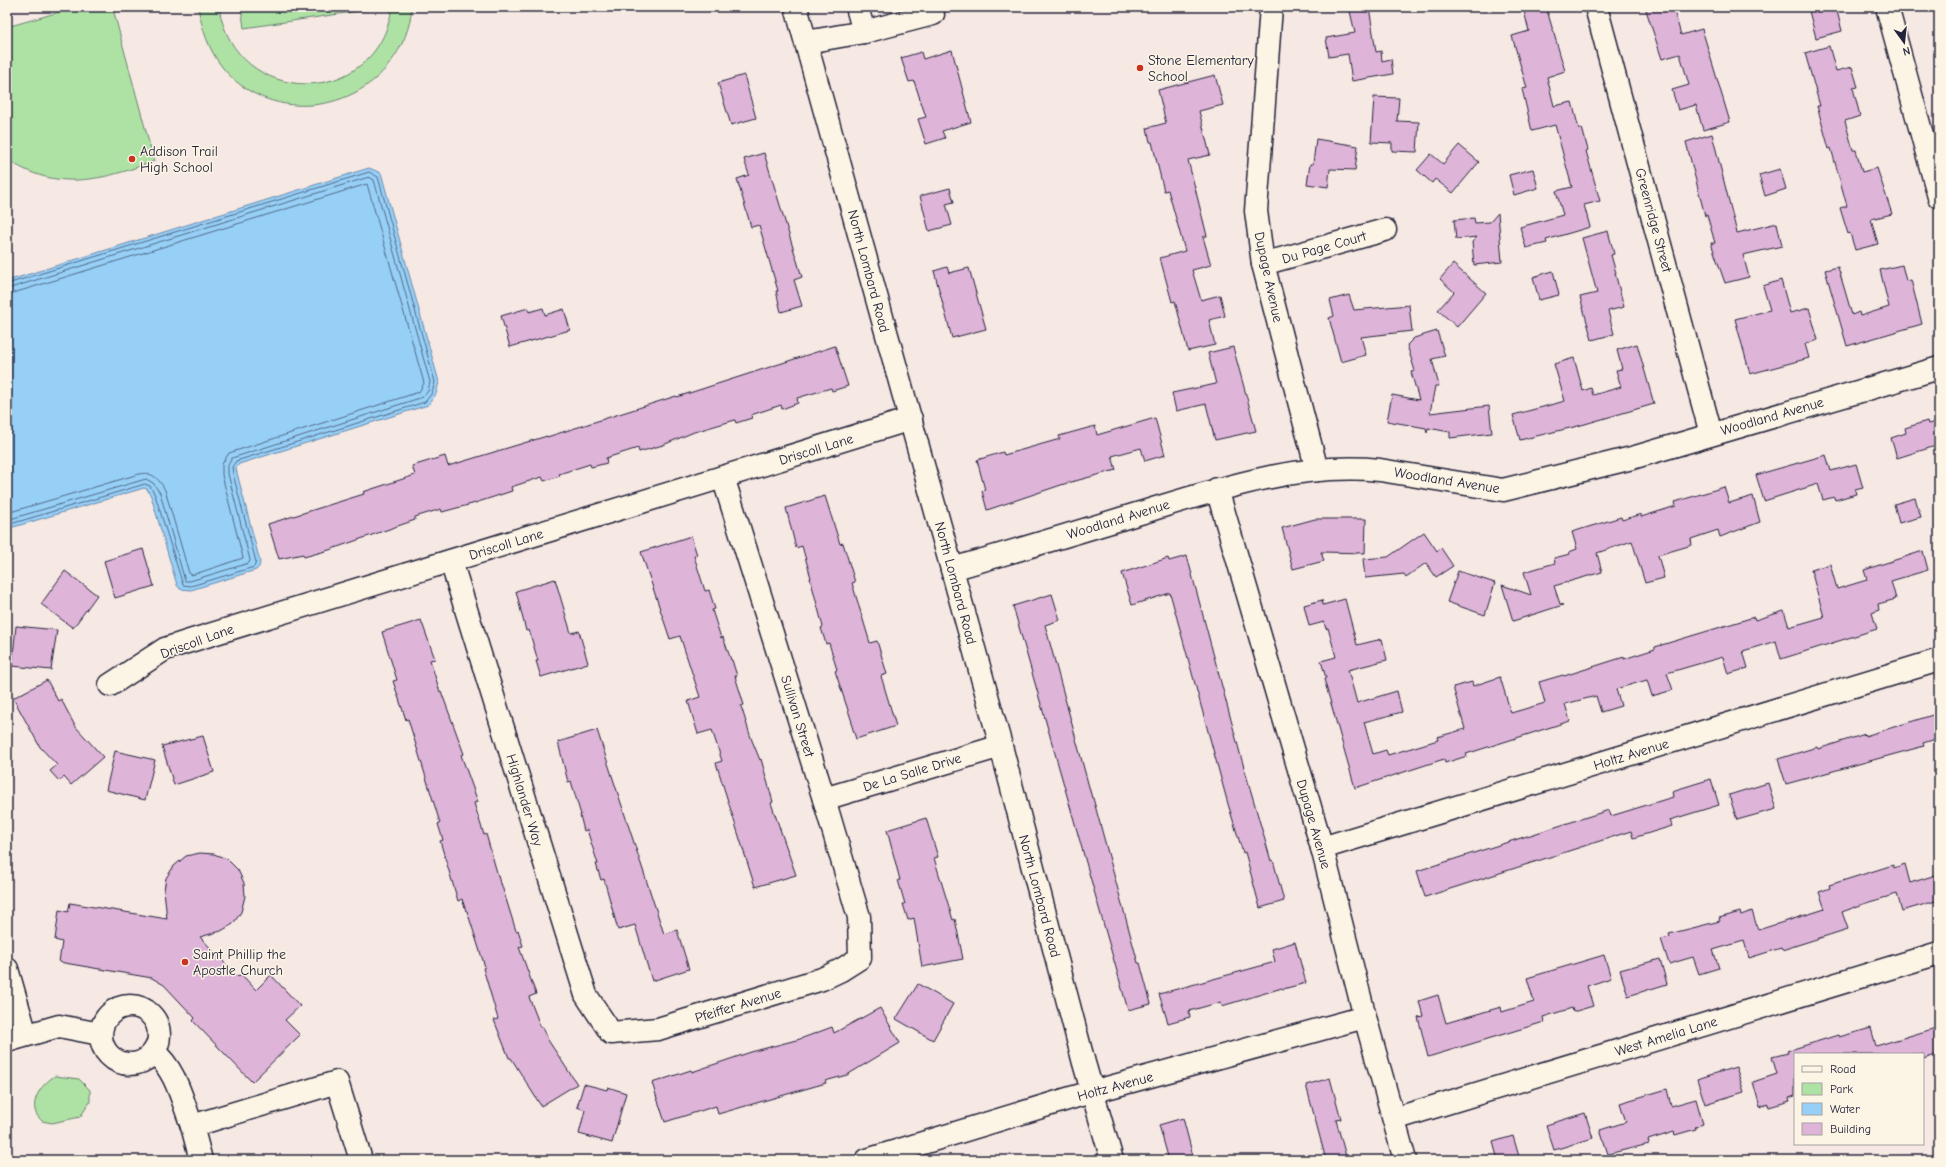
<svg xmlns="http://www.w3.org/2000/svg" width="1946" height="1167" font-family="'Comic Neue',sans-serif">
<rect width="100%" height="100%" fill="#f6e8e3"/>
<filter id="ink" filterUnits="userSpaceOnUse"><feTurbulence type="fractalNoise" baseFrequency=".025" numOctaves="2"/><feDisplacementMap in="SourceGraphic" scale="8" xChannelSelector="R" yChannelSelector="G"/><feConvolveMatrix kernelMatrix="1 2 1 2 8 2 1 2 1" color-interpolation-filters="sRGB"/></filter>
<g filter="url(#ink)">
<!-- green -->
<g fill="#aee2a4" stroke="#688270">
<path d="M 77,7 L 110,7 L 113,9 L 154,161 C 104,180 55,193 7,159 L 7,27 Z"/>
<path d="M 198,7 L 219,7 C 234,109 378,110 392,7 L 412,7 C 410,28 403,46 390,63 C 350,116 266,121 223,68 C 209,51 202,29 198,7 Z"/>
<polygon points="241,7 372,7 373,9 244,28"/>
<path d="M 55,1076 L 79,1079 L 90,1090 L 90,1102 L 80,1117 L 52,1123 L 42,1121 C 40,1119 37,1116 36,1113 C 30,1099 44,1082 55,1076 Z"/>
</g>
<!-- water -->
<polygon fill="#97d0f7" stroke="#688aac" points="369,168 381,173 439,382 436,394 428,405 239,464 236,468 237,473 260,562 259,567 256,570 191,590 180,589 177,585 151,496 147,489 144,488 7,529 7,281"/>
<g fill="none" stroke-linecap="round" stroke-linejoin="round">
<!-- shore -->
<g stroke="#516886" stroke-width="1">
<polyline points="7,284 369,172 378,177 435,382 432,393 425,402 236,461 232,467 233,474 256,562 254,567 191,586 183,585 155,495 150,486 145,484 7,525"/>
<polyline points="7,289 369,177 374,180 430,382 428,391 423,397 232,458 228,465 228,474 250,560 249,563 190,581 185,581 160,493 153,483 146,479 7,520"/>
<path d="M 7,295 L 367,184 L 424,383 L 419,392 L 229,453 L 222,464 L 222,475 L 243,558 L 192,575 L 189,573 L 165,490 C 159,479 152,471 139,474 L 7,513"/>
</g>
</g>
<!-- building -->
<g fill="#dfb4d9" stroke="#22223b">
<polygon points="1349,7 1369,7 1376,52 1381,51 1382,61 1391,59 1393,74 1352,81 1348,54 1329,57 1326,38 1355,33"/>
<polygon points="1523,7 1546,7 1565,71 1547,77 1554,106 1572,102 1579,129 1582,128 1588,150 1586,151 1600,201 1584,205 1590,227 1546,240 1547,243 1526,248 1520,227 1563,215 1556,191 1572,187 1555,125 1532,131 1522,89 1527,88 1512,36 1529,31"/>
<polygon points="1645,7 1673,7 1681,35 1702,29 1730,122 1703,130 1696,105 1678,110 1672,90 1689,85 1680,54 1662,59"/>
<polygon points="1808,7 1836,7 1842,31 1816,38"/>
<polygon points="1829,46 1836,71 1852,67 1858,87 1853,88 1860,116 1845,121 1853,150 1856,150 1862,172 1877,168 1892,214 1871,219 1878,244 1855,250 1850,233 1848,234 1840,208 1847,206 1831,148 1829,149 1817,106 1820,106 1805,53"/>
<polygon points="952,50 971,122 942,131 945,138 926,144 918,119 926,117 914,81 909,82 901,58 921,52 923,59"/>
<polygon points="744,75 756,118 731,125 718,83"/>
<polygon points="1215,75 1223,105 1199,111 1210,155 1188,160 1207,236 1203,237 1211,265 1192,270 1201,300 1220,295 1225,316 1209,320 1215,345 1188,351 1175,301 1172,302 1160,258 1185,251 1168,190 1164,191 1152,142 1150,142 1147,128 1166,123 1158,90"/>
<polygon points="1374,97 1399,98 1397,121 1419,122 1417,152 1392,151 1392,143 1371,142"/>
<polygon points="1712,134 1737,233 1777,223 1782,246 1743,255 1749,277 1725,283 1711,243 1715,243 1707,215 1705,216 1686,142"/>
<polygon points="1316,139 1358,146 1355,170 1330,169 1328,187 1307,184 1310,164 1313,164"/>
<polygon points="1459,145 1479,162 1453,193 1435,179 1432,183 1417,170 1431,154 1443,164"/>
<polygon points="764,153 802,277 794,280 802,306 781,312 776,291 778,291 759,225 751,227 737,179 749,175 744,159"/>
<polygon points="1533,169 1538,188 1514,195 1509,175"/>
<polygon points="1780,169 1786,189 1765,196 1759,175"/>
<polygon points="950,188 954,202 946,204 952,225 929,231 920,196"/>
<polygon points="1498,213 1502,262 1474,265 1472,242 1477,237 1456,239 1454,220 1474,218 1475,223 1490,222"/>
<polygon points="1608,231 1614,254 1611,255 1616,273 1615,273 1624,307 1608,311 1614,334 1592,340 1580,297 1597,293 1582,238"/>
<polygon points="1453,264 1486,293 1457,327 1438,310 1454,292 1440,279"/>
<polygon points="1902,265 1906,281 1911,280 1922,324 1847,346 1825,270 1838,267 1852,315 1859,312 1860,316 1889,307 1880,270"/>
<polygon points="947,267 949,273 969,268 986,329 952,338 934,271"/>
<polygon points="1553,271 1559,295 1539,300 1533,277"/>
<polygon points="1781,280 1790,313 1809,308 1818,340 1805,344 1809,358 1750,374 1735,319 1770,310 1763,286"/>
<polygon points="1349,295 1354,310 1409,305 1412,331 1361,337 1366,355 1341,362 1329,318 1334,316 1330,300"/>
<polygon points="528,308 529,312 543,308 545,315 564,309 570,330 510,347 501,316"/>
<polygon points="1437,331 1445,356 1432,359 1439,386 1435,386 1430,413 1489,406 1492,433 1450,438 1450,432 1428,428 1427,433 1426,428 1387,421 1392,395 1419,400 1411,372 1415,371 1407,345 1414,338"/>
<polygon points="1637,344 1654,404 1578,426 1520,440 1513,415 1565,401 1554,364 1574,358 1583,391 1591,388 1593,395 1621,387 1616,370 1622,369 1617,350"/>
<polygon points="835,346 848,386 832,391 831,388 797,398 798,403 782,409 781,405 751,415 752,418 736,423 735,420 694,432 663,445 639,452 638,448 606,458 607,463 591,467 590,464 559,474 560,476 544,481 542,477 511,487 512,491 472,504 442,512 441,509 415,517 415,520 329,550 304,557 303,554 279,559 268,524 364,494 363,492 415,475 412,466 445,456 448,466 547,436 547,437 676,396 677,397"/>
<polygon points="1233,347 1256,431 1215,440 1206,404 1176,411 1172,393 1216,384 1208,353"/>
<polygon points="1155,418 1165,455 1145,461 1141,448 1112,456 1116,470 1064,484 987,510 982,491 985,490 977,460 1003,452 1004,455 1060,439 1059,436 1095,426 1097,435"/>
<polygon points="1927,421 1928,424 1939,421 1939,445 1897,458 1891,438 1906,433 1905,428"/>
<polygon points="1826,455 1831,471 1856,464 1863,488 1855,490 1856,494 1835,500 1834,497 1823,500 1818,484 1764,501 1756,475"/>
<polygon points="1724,487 1729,503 1753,496 1760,522 1720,537 1718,530 1691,539 1692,545 1658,555 1664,578 1645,583 1632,541 1597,553 1602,572 1554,586 1560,604 1563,605 1513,621 1502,585 1531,595 1524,572 1555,563 1554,558 1570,554 1569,552 1577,549 1572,532 1621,517 1622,520 1641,514 1641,517 1676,506 1675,502"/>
<polygon points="825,496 840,544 843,543 855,582 852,583 870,643 877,641 887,674 881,676 896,726 856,739 851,723 852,722 835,671 837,670 829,643 826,644 821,628 823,627 810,578 811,578 802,546 796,548 786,508"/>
<polygon points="1915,498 1921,517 1899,523 1894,504"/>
<polygon points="1315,519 1366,519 1365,553 1321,552 1324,561 1293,569 1282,528"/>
<polygon points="1424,532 1437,551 1441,548 1453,566 1436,577 1426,563 1406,577 1404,574 1365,578 1363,559 1388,557"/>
<polygon points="691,536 697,555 694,556 705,591 709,590 715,609 712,610 721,638 723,637 731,660 732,660 737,676 735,676 744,705 741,706 751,738 760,760 761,759 773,802 771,803 796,875 755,887 716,763 722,761 712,730 698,734 688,701 700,697 680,636 670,639 641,552"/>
<polygon points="143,549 154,586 115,598 104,561"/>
<polygon points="1923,551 1928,570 1891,581 1896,599 1878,604 1879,610 1872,613 1877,629 1781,659 1776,641 1743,651 1748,668 1728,674 1723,657 1698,664 1667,673 1673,690 1652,696 1647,680 1616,689 1621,706 1601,712 1596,696 1565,704 1570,721 1466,754 1467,756 1445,763 1444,759 1355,788 1324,679 1326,678 1321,661 1336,657 1328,628 1326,629 1324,622 1309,626 1304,605 1322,600 1323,605 1345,599 1357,645 1382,639 1387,660 1348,670 1357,703 1397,691 1402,712 1364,722 1373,754 1386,750 1388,755 1438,740 1437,737 1465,729 1453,687 1472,682 1473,686 1500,677 1511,713 1545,703 1539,682 1563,675 1564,676 1624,657 1624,659 1655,649 1655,647 1754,617 1755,620 1784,611 1789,627 1824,617 1811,570 1830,564 1837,589 1867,580 1864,570"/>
<polygon points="1187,556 1241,757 1271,861 1273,860 1284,901 1260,908 1245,852 1243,853 1228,804 1170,593 1132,605 1122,573 1168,558 1169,561"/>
<polygon points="65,571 97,595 73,628 41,604"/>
<polygon points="1458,571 1495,583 1485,615 1447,602"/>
<polygon points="555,579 571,633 579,631 588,663 541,677 536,661 538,661 529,630 526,631 516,591"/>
<polygon points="1052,594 1060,620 1045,625 1092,798 1093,798 1138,963 1140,963 1151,1004 1128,1010 1013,606"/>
<polygon points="421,620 435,659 430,660 440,692 441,691 464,754 461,755 478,802 474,803 484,835 486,834 500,883 501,883 516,931 518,930 523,946 519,947 536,994 529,997 541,1028 543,1027 548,1040 577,1084 541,1106 511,1058 509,1058 494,1020 498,1019 483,968 485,967 467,911 466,911 462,899 458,901 440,841 443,840 438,824 440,823 408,719 406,720 393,681 397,680 382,632"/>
<polygon points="16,626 57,630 51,670 12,666"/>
<polygon points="47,680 58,701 61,699 75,726 103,757 71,785 64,777 59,781 50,771 57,765 40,747 13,698"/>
<polygon points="1939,713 1939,738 1923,743 1924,746 1786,784 1778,759 1817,747 1818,749 1865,734 1865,736"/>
<polygon points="597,730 664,934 677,930 689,969 652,981 635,925 618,930 604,879 601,880 596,864 598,864 587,830 584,831 580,815 581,815 571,781 568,782 558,742"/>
<polygon points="203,736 214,772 174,785 162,746"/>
<polygon points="115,751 155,760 145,800 106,790"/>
<polygon points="1711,779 1719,805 1670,820 1672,826 1633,838 1631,831 1425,897 1417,871 1609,810 1611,816 1673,797 1672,791"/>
<polygon points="1768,783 1776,809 1737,820 1729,795"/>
<polygon points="926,818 938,857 934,858 953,920 955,919 963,959 922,967 914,918 908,920 903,904 905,904 898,880 900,880 887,830"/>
<polygon points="200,853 214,854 227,859 238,870 244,883 245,896 241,912 233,924 221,931 200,937 238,977 241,974 256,990 271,975 300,1006 285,1020 300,1035 252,1082 193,1021 195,1018 164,985 152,978 59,962 62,942 55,940 59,910 68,912 70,903 167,919 164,890 166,878 174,866 186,856"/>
<polygon points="1905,864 1910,883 1939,874 1939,900 1902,911 1897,894 1866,903 1842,912 1848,929 1782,950 1781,948 1749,958 1744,941 1713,950 1719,968 1699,974 1693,957 1669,964 1661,939 1670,937 1669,934 1720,921 1719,918 1740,912 1741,915 1752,911 1758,930 1825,909 1819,892 1830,888 1829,885 1893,865 1894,868"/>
<polygon points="1295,942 1306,983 1283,989 1282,988 1222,1006 1221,1002 1189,1011 1190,1017 1168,1023 1159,994 1275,962 1272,949"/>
<polygon points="1604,955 1611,978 1587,986 1593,1006 1573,1012 1572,1008 1543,1017 1544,1022 1428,1057 1418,1017 1423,1016 1419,1001 1438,995 1446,1023 1501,1007 1502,1012 1534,1002 1527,978"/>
<polygon points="1660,959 1667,984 1628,996 1620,970"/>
<polygon points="918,984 953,1004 933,1040 896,1019"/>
<polygon points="880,1008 900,1043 847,1075 825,1081 826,1083 718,1114 716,1106 665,1122 652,1083 691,1070 692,1072 751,1052 800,1039 832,1027 834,1033"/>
<polygon points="1939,1027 1939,1054 1923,1059 1923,1054 1795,1054 1795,1096 1789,1098 1790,1101 1769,1107 1768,1104 1760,1107 1753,1082 1777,1074 1772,1057 1788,1053 1787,1051 1838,1035 1839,1037 1871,1028 1876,1046"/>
<polygon points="1736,1067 1744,1092 1705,1104 1697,1079"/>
<polygon points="1330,1078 1341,1119 1336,1120 1347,1160 1326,1160 1306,1085"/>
<polygon points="584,1084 607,1090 608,1087 626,1093 612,1143 579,1134 585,1110 577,1107"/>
<polygon points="1667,1089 1671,1106 1696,1099 1703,1124 1695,1127 1696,1129 1675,1135 1674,1132 1648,1140 1649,1144 1608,1154 1600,1130 1626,1122 1620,1103"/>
<polygon points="1585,1113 1593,1138 1554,1150 1546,1125"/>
<polygon points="1183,1118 1194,1160 1169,1160 1159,1125"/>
<polygon points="1513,1136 1520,1160 1498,1160 1493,1142"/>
</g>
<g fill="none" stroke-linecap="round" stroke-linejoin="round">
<defs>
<g id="minor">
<polyline points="796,7 1001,746 1084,1063 1112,1160"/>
<polyline points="857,7 864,32"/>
<polyline points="1271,7 1256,211 1263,264 1317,470"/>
<polyline points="1596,7 1711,434"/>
<polyline points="1887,7 1939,197"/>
<polyline points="806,42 864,32 933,14"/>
<polyline points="1263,264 1385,230"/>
<polyline points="1217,489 1322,848 1365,1017 1405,1160"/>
<polyline points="451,561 586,995 611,1033 658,1029 822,979 841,970 860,958 859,917 824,799 723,477"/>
<path d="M 952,569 C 1015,551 1078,532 1140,513 C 1218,489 1298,462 1380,470 L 1503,490 L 1632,458 L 1939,368"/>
<polyline points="110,685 165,649 193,640 911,419"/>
<polyline points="824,799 1001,746"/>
<polyline points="1322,848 1939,660"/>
<polyline points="7,969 26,1035"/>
<circle cx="130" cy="1035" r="29"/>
<polyline points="7,1041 59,1026 100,1034"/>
<path d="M 154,1052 C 176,1070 182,1100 192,1126"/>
<polyline points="1394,1119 1939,953"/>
<polyline points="201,1160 192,1126 337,1082 361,1160"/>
<polyline points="867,1160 1074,1097 1365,1017"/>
</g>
</defs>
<!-- minor casing -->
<use href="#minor" stroke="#22223b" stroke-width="25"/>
<!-- minor -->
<use href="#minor" stroke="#fcf5e5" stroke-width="22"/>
</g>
</g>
<!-- markers -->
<g fill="#c8321e" stroke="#fcf5e5" stroke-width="1.5">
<circle cx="1140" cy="68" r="4"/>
<circle cx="132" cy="159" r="4"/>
<circle cx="185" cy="962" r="4"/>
</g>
<g text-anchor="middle" stroke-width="3" stroke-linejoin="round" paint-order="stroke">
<!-- poi labels -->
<g font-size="14" fill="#22223b" stroke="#fcf5e5" text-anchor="start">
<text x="1148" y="65">Stone Elementary<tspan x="1148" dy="16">School</tspan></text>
<text x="140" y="156">Addison Trail<tspan x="140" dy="16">High School</tspan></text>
<text x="193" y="959">Saint Phillip the<tspan x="193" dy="16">Apostle Church</tspan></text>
</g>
<!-- street labels -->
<g font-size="14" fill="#22223b" stroke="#fcf5e5">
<text transform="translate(1654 220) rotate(75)" y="5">Greenridge Street</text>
<text transform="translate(1324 247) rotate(-16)" y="5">Du Page Court</text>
<text transform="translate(869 271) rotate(75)" y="5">North Lombard Road</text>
<text transform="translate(1269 277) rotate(78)" y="5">Dupage Avenue</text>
<text transform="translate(1772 416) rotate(-16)" y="5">Woodland Avenue</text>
<text transform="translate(816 449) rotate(-17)" y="5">Driscoll Lane</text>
<text transform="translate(1447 480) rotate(9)" y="5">Woodland Avenue</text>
<text transform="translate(1118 519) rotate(-17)" y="5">Woodland Avenue</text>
<text transform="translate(506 544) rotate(-17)" y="5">Driscoll Lane</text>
<text transform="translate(956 583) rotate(75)" y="5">North Lombard Road</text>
<text transform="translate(197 641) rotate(-20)" y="5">Driscoll Lane</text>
<text transform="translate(798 716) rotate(73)" y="5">Sullivan Street</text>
<text transform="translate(1631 754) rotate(-17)" y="5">Holtz Avenue</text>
<text transform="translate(912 772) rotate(-17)" y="5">De La Salle Drive</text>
<text transform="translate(525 800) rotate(73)" y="5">Highlander Way</text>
<text transform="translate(1314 824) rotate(74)" y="5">Dupage Avenue</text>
<text transform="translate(1040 896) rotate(75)" y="5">North Lombard Road</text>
<text transform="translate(738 1005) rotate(-17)" y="5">Pfeiffer Avenue</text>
<text transform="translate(1666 1036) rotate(-17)" y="5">West Amelia Lane</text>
<text transform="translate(1115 1086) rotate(-15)" y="5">Holtz Avenue</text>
</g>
</g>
<!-- margin -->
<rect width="1946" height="1167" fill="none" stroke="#fcf5e5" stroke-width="24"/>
<rect x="12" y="12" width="1922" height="1143" fill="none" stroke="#22223b" stroke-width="1.5" filter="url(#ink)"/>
<!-- legend -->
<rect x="1794" y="1053" width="130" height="92" fill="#fcf5e5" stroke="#a5a1a1"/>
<rect x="1802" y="1066" width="20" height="6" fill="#fcf5e5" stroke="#a5a1a1"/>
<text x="1830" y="1073" font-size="12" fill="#22223b">Road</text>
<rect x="1802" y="1083" width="20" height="12" fill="#aee2a4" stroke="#a5a1a1"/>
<text x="1830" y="1093" font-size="12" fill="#22223b">Park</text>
<rect x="1802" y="1103" width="20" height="12" fill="#97d0f7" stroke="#a5a1a1"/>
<text x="1830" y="1113" font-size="12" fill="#22223b">Water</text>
<rect x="1802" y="1123" width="20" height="12" fill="#dfb4d9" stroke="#a5a1a1"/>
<text x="1830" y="1133" font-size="12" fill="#22223b">Building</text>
<!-- north arrow -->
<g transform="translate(1904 42) rotate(165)" stroke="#fcf5e5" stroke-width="3" paint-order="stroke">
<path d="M0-3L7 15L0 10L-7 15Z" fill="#22223b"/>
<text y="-6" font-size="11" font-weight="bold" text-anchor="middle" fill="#22223b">N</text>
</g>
</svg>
